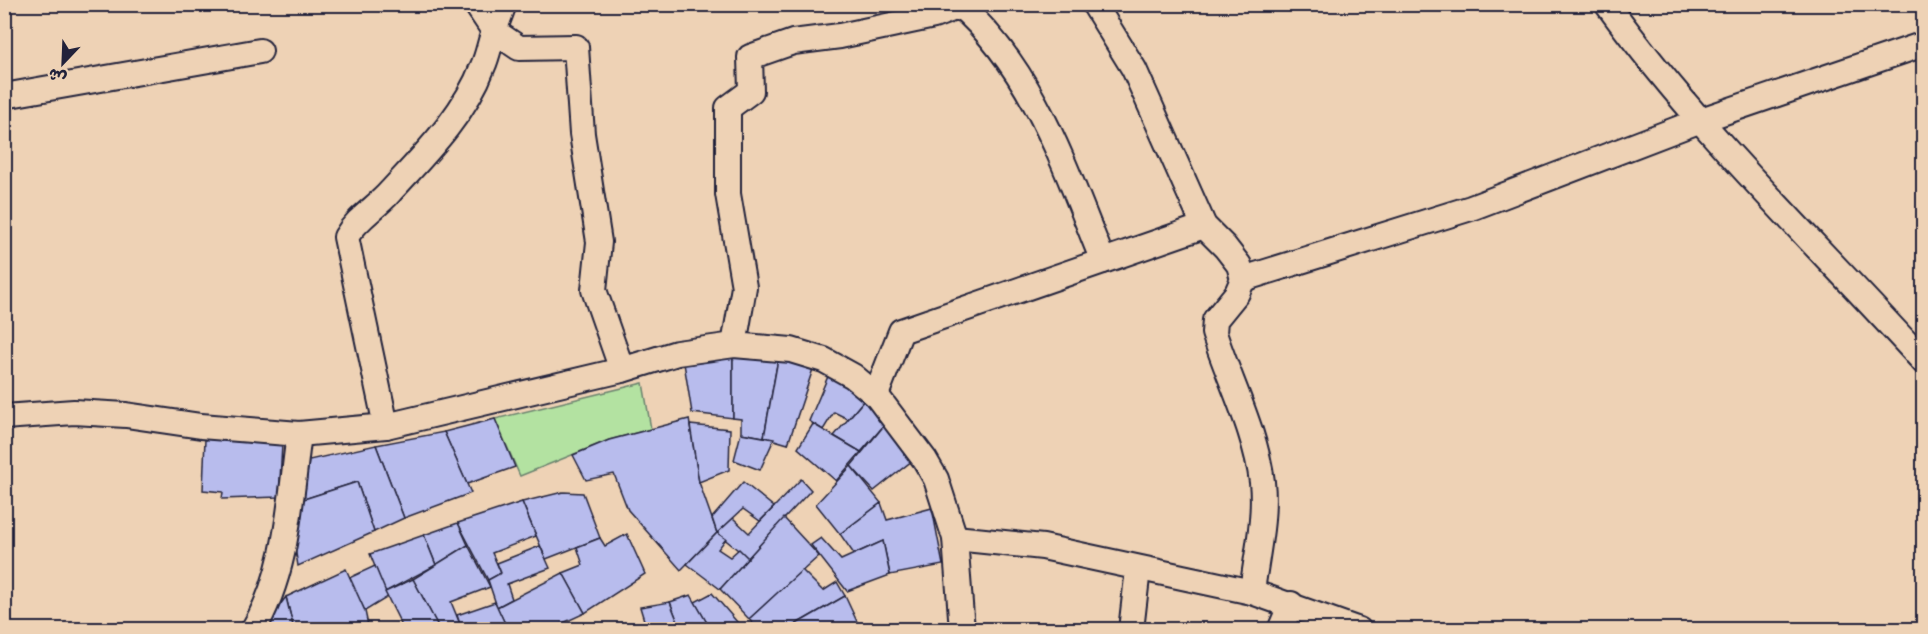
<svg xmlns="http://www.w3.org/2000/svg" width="1928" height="634" font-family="'Architects Daughter','Playpen Sans Arabic',sans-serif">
<rect width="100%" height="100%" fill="#eed2b5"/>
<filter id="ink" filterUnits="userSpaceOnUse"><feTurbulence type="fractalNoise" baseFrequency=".0167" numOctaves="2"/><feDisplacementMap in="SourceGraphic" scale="12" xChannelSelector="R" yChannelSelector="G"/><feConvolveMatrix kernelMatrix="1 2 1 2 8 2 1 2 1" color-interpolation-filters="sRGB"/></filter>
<g filter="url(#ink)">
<!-- green -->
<polygon fill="#b3e2a1" stroke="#6a826e" stroke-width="1.5" points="643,383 651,429 609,440 520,476 495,419"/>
<!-- building -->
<g fill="#b8bced" stroke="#22223b" stroke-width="1.5">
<polygon points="733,353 733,418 692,413 684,363"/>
<polygon points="733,353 778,359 764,437 741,433 741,419 733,418"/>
<polygon points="778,359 813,369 788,444 764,437"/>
<polygon points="829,374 865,399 848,419 834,412 823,430 809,421"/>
<polygon points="865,399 886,423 861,452 834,436"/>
<polygon points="495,419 515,467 467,484 444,432"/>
<polygon points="689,419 699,482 717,533 681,570 628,510 614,474 586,480 573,455 609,440"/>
<polygon points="886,423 913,460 874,491 851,466"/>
<polygon points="813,424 861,452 836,481 798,448"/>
<polygon points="690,425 730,429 729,470 699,482"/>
<polygon points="444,432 471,493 404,518 376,445"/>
<polygon points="741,433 774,439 760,470 734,460"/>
<polygon points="205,439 282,445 279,497 222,499 223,492 203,490"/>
<polygon points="376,445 404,518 374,532 357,482 304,499 309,460"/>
<polygon points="851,466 881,503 840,534 816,504"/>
<polygon points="801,479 811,490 748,558 717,533 733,518 749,533"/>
<polygon points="357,482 374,532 298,566 294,541 304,499"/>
<polygon points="743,482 774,507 760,521 743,509 717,533 712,518"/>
<polygon points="563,492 583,493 600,538 546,559 522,502"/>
<polygon points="522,502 536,536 492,553 501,573 488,580 458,523"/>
<polygon points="881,503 887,520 932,508 943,565 890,575 883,541 854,554 840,534"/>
<polygon points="784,518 819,556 749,619 720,589"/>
<polygon points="458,523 468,545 436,565 424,535"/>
<polygon points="717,533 726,539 718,549 730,557 739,549 748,558 720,589 687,564"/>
<polygon points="627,534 645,574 585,613 563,573 583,565 577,547 600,538 605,546"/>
<polygon points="424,535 436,565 385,592 370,554"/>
<polygon points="821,538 841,560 883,541 890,575 847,591 811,545"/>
<polygon points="468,545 490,587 451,602 460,624 449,630 440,630 413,579"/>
<polygon points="540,546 550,568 507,584 512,599 497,607 488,580 501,573 497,563"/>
<polygon points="375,566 388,597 365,611 349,578"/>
<polygon points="346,569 365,611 369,630 294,630 286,597"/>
<polygon points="802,570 823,591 837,582 845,596 786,630 758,630 749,619"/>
<polygon points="563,573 585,613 548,630 508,630 497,607"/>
<polygon points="413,579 440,630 404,630 385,592"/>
<polygon points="712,593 744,630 711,630 695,602"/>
<polygon points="691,595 711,630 681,630 670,602"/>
<polygon points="845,596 860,628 786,630"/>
<polygon points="286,597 294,630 261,630"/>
<polygon points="495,602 508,630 455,630 454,627 460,624 457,615"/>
<polygon points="670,602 681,630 647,630 640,607"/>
</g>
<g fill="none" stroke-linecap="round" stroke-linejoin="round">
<defs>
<g id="minor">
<polyline points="504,4 494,31 519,48 576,47 582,134 599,242 594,290 622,370"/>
<path d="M 958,4 C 1034,69 1066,171 1103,261"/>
<path d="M 1094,4 L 1134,69 L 1204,226 L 1225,247 L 1239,265 L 1243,279 L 1237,293 L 1215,320 L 1214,333 C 1230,382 1256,432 1262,482 C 1266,518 1256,557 1252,592"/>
<path d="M 1607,4 C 1701,134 1817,244 1924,362"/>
<polyline points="4,96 260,51"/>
<polyline points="1243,279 1471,208 1701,120 1924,44"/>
<polyline points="734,345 744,287 728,194 728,108 751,91 750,57 793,42 840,36 934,16 960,6"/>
<polyline points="876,395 901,331 1204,226"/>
<polyline points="4,417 74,412 126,415 201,426 299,434 386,426 622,370 677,353 734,345 791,350 824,360 853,376 876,395 925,460 936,479 955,538 962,630"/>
<path d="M 386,426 L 346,237 C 357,218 376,208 390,192 C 425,154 465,114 483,66 C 488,55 490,42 494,31 L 476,4"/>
<polyline points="955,538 1043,547 1252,592 1359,630"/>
<path d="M 253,630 C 288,572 290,500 299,434"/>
<polyline points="1131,630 1138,569"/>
<polyline points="1280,630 1291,604"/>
</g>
</defs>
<!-- minor casing -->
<use href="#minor" stroke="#22223b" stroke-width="28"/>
<!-- minor -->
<use href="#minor" stroke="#eed2b5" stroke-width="24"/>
</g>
</g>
<!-- margin -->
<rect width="1928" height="634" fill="none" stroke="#eed2b5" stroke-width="24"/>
<rect x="12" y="12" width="1904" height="610" fill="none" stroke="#22223b" stroke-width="2" filter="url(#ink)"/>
<!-- north arrow -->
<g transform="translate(63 63) rotate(203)" stroke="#eed2b5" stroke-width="4.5" paint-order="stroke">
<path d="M0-4.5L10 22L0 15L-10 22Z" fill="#22223b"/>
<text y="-9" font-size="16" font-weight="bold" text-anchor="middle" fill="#22223b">ش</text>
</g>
</svg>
